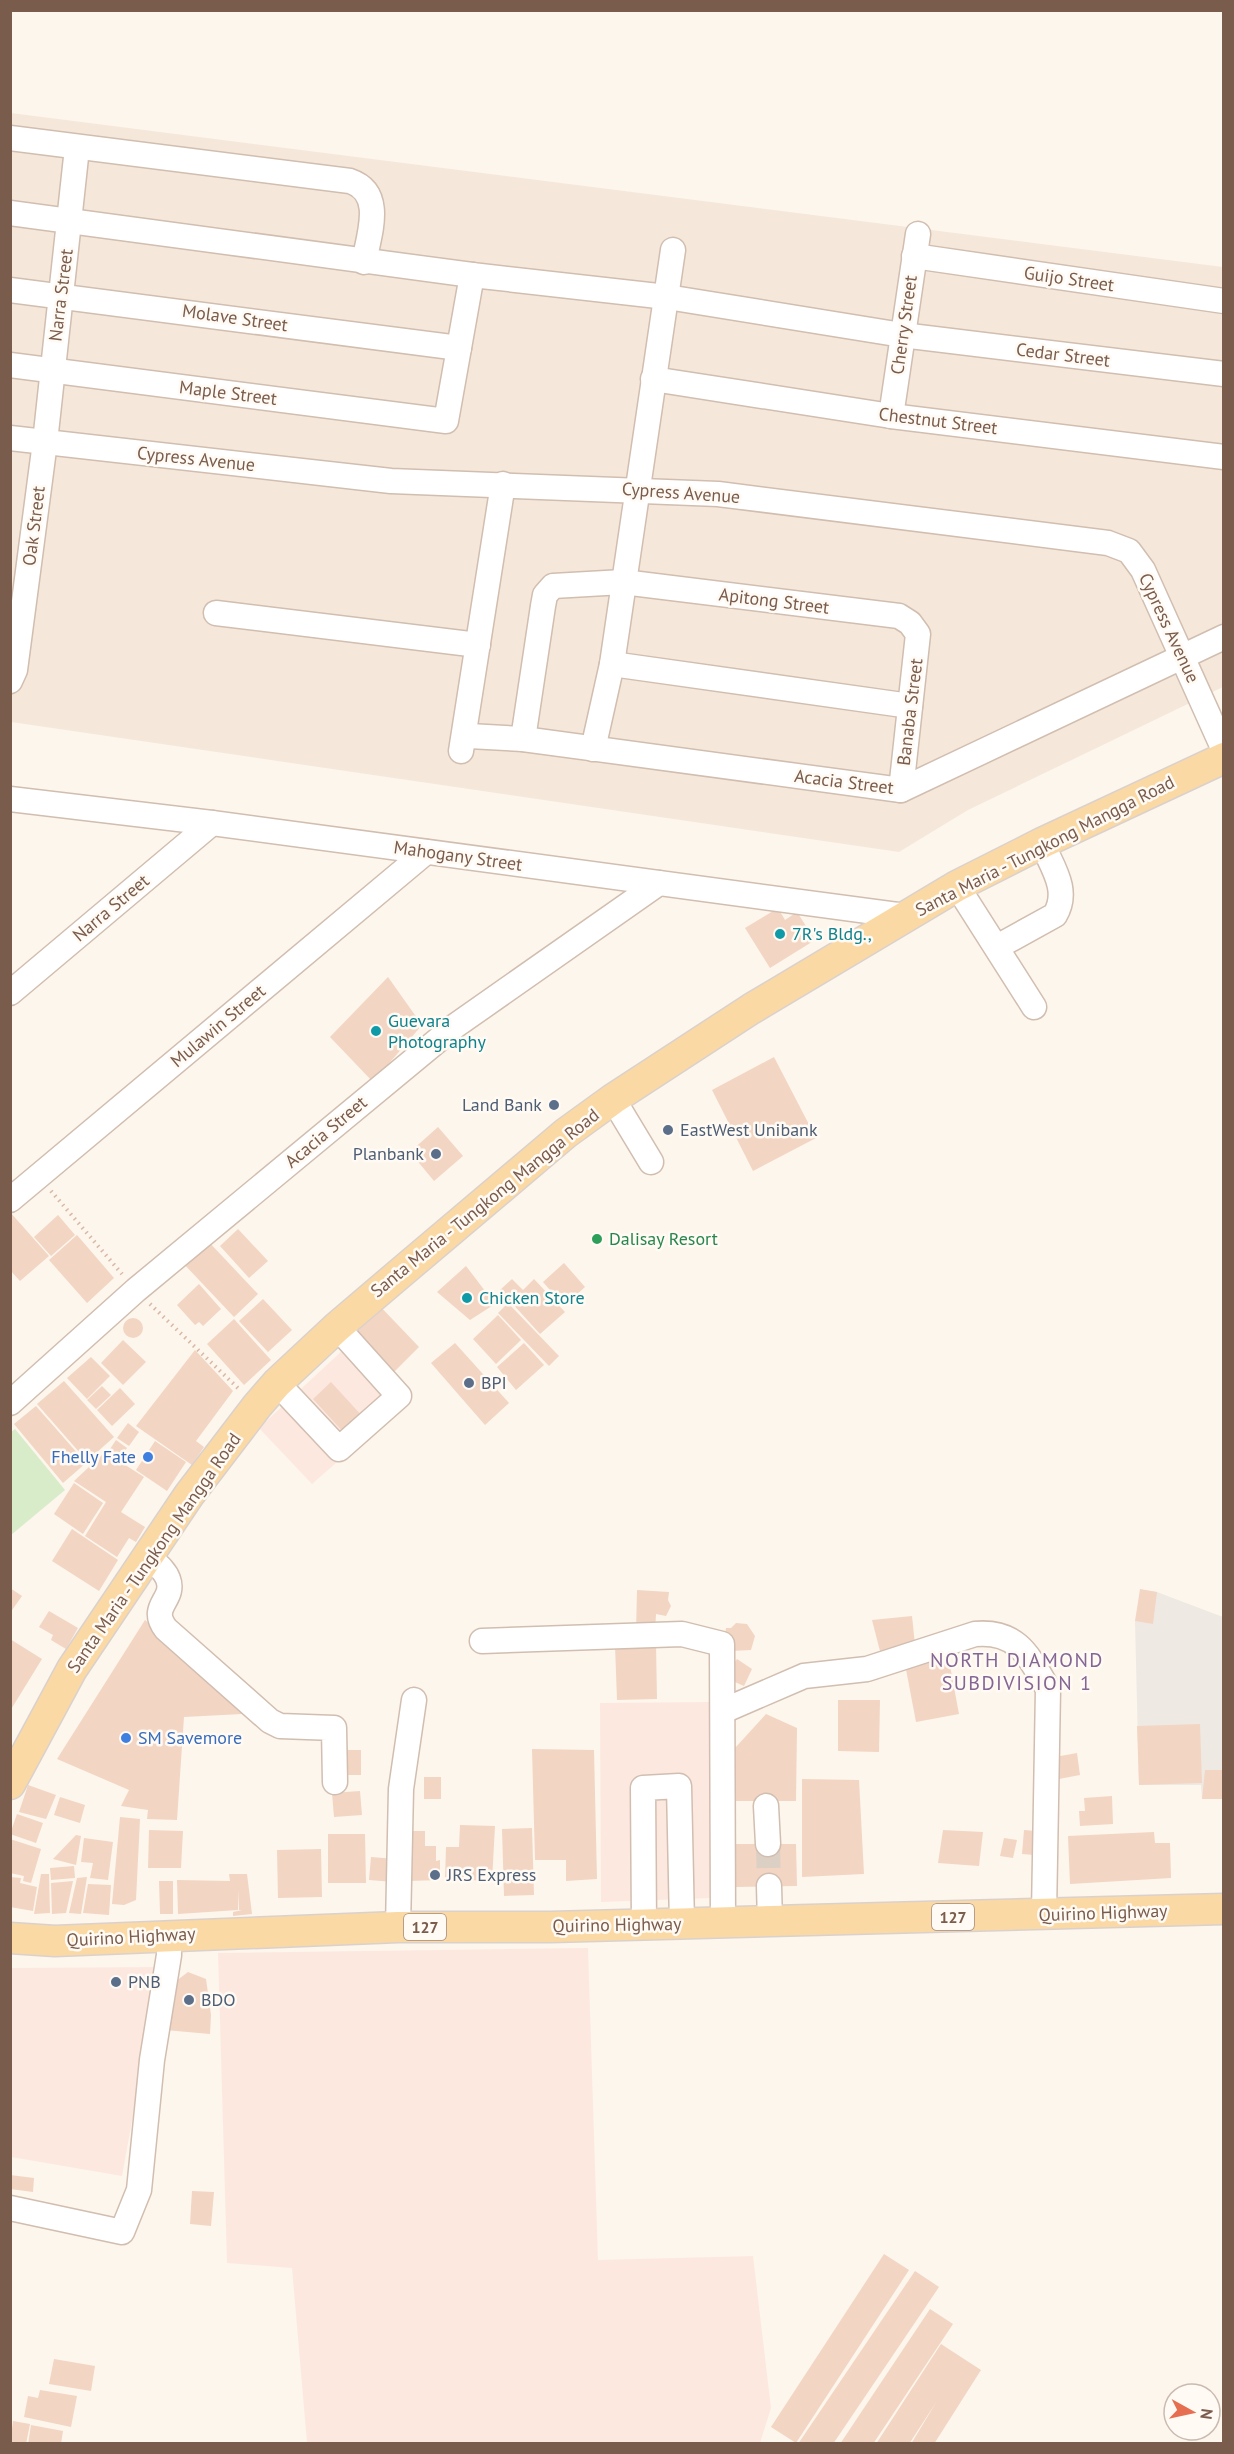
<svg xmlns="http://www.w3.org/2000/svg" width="1234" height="2454" font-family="'PT Sans',sans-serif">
<rect width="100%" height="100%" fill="#fdf6ec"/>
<!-- residential -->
<polygon fill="#f5e8da" points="11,113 1223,267 1223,687 968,810 899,852 11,722"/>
<!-- commercial -->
<g fill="#fde8e0">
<polygon points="357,1337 411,1397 312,1484 259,1428"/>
<polygon points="709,1702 713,1898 601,1902 600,1703"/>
<polygon points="588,1948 598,2260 753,2256 771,2408 760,2443 307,2443 292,2268 227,2263 218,1953"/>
<polygon points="160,1967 122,2176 11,2157 10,1968"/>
</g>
<!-- industrial -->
<polygon fill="#efe9e4" points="1141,1590 1157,1592 1223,1617 1223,1799 1202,1799 1201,1785 1139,1785 1135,1622"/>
<!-- green -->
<polygon fill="#d8ecc9" points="15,1429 65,1490 11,1535 10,1433"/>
<!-- building -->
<g fill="#f3d5c3">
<polygon points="778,908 785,920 797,912 815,940 770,968 745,928"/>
<polygon points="388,977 422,1025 373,1082 330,1037"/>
<polygon points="774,1057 816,1138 753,1171 712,1090"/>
<polygon points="438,1127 463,1156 434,1181 410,1152"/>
<polygon points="10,1212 49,1256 20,1281 10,1270"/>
<polygon points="58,1215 75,1235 51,1256 34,1237"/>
<polygon points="238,1229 268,1261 249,1278 220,1246"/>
<polygon points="77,1235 114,1278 87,1303 49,1260"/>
<polygon points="206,1239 258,1294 234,1317 182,1262"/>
<polygon points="564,1263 585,1287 564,1306 543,1282"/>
<polygon points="466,1266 495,1304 470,1320 437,1292"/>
<polygon points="512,1279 523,1290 534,1279 565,1312 540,1334 500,1290"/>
<polygon points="199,1284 221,1309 203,1326 199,1322 195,1325 177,1305"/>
<polygon points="263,1299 292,1330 268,1352 239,1321"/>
<polygon points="375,1301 419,1347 394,1372 349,1327"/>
<polygon points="508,1303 559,1356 549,1366 498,1313"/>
<polygon points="498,1315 521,1340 496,1364 473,1339"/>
<circle cx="133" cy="1328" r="10"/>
<polygon points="234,1319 271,1360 244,1385 207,1344"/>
<polygon points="123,1340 146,1362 123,1385 101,1363"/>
<polygon points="455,1343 509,1403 485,1425 431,1363"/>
<polygon points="524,1343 544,1365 516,1390 497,1367"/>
<polygon points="195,1350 233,1391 196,1441 204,1447 192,1465 136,1426"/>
<polygon points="91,1357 110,1376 87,1399 67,1378"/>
<polygon points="64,1381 114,1437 87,1461 37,1404"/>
<polygon points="331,1382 363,1417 345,1434 313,1399"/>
<polygon points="102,1386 111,1395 96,1409 87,1400"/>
<polygon points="120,1388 135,1404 112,1426 97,1410"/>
<polygon points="36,1406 86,1463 63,1483 14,1424"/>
<polygon points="128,1423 139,1432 129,1446 117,1438"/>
<polygon points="116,1440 127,1448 119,1460 108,1452"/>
<polygon points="155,1441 186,1462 167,1491 136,1470"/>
<polygon points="105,1452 144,1477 121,1512 145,1527 136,1542 129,1538 117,1557 85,1536 106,1502 74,1481"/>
<polygon points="74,1483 103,1503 83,1534 54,1514"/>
<polygon points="72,1529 118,1560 99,1591 52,1561"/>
<polygon points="10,1588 22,1596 10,1613"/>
<polygon points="1140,1589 1157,1592 1153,1624 1135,1621"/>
<polygon points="637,1590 669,1592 668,1600 671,1606 666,1616 656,1614 655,1634 636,1632"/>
<polygon points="49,1611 78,1628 66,1649 51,1640 53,1635 39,1627"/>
<polygon points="912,1616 915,1645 880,1651 872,1620"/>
<polygon points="145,1620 246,1701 242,1714 184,1717 177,1820 147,1819 148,1810 121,1806 129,1790 57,1759"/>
<polygon points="736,1623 747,1624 755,1636 751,1650 732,1651 724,1642 726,1628 731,1628"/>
<polygon points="10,1639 42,1659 10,1711"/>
<polygon points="656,1644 657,1699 617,1700 615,1645"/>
<polygon points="948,1655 959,1714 916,1722 905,1664"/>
<polygon points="737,1659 752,1669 744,1686 728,1679 727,1672"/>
<polygon points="838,1700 880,1700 879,1752 838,1751"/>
<polygon points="766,1714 797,1728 796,1801 736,1801 735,1748"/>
<polygon points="1200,1724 1202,1783 1139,1785 1137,1726"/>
<polygon points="532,1749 594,1750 597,1879 566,1881 566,1860 535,1860"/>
<rect x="344" y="1750" width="17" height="25"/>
<polygon points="1077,1753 1080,1775 1059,1779 1055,1757"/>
<polygon points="1205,1770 1224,1770 1224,1799 1202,1799"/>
<rect x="424" y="1777" width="17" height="22"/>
<polygon points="802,1779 859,1780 864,1874 802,1877"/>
<polygon points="28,1785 56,1795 46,1819 19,1812"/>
<polygon points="360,1791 362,1815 334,1817 332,1793"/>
<polygon points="1112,1796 1113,1824 1080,1826 1079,1811 1085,1811 1084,1798"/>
<polygon points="60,1797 85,1805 80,1823 54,1815"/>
<polygon points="17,1814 43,1823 36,1843 10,1834"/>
<polygon points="120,1817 140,1819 136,1900 124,1905 112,1904"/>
<polygon points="460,1825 495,1826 492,1881 445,1879 446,1847 459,1847"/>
<polygon points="532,1828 534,1895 504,1896 502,1829"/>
<polygon points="149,1830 183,1831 181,1868 148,1868"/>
<polygon points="943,1830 983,1832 979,1866 938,1863"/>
<polygon points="1024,1830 1036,1831 1034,1855 1022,1854"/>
<polygon points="405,1831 425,1831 425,1846 436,1846 436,1861 440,1860 440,1880 408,1881"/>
<polygon points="1154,1832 1155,1843 1170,1843 1171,1878 1070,1884 1068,1836"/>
<polygon points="328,1834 365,1834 366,1883 328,1883"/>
<polygon points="76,1835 81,1836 76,1865 53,1859"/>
<polygon points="84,1838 113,1842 108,1880 90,1878 93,1863 81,1862"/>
<polygon points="1004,1838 1017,1840 1013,1858 1000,1856"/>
<polygon points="10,1839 41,1849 31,1883 23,1881 24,1876 10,1873"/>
<polygon points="735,1844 796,1844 797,1886 736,1887"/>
<polygon points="321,1849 322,1897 278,1898 277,1850"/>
<polygon points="371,1857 396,1859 394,1882 369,1880"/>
<polygon points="74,1866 75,1878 51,1880 50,1868"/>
<polygon points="41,1874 49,1874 50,1913 34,1914"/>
<polygon points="229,1874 247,1874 252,1914 233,1916 233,1912 242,1910 239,1910 238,1890 238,1910 178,1914 177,1880 230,1881"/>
<polygon points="10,1877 21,1878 20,1883 37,1887 33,1911 10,1907"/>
<polygon points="87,1877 81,1914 69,1913 77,1878"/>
<polygon points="73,1881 66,1913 52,1914 51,1883"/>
<polygon points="159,1881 173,1881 173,1914 160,1914"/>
<polygon points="88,1884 111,1885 109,1915 83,1913"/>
<polygon points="188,1972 206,1979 211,2015 210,2034 165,2030 171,1985"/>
<polygon points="10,2175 34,2178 33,2192 10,2189"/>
<polygon points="192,2191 214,2192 211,2226 190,2224"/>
<polygon points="884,2254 909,2270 796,2443 771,2427"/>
<polygon points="915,2271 939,2287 833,2444 798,2444"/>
<polygon points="930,2309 953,2324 873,2444 840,2444"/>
<polygon points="941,2344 981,2370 934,2444 911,2444 937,2401 909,2444 876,2444"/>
<polygon points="54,2359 95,2366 91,2391 49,2384"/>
<polygon points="40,2390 77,2396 71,2427 24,2417 28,2396 38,2398"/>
<polygon points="13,2421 30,2424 26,2444 10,2444"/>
<polygon points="31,2425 63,2431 61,2444 28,2444"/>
</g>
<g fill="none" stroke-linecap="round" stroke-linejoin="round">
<!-- minor-tunnel -->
<polyline stroke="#dcd0c4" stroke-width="24" stroke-dasharray="24 12" stroke-linecap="butt" points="768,1844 769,1886"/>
<defs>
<g id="minor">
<path d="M 10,138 L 350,181 C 385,193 369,234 364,262"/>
<polyline points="10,213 472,275"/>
<polyline points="914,256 1224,301"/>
<polyline points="10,290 459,348"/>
<polyline points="10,365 446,421 472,275 667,297 902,335 1224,374"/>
<polyline points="653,379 891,416 1224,457"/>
<polyline points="891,416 918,234"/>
<polyline points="10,438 391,481 718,494 1108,543 1129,551 1143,570 1224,750"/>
<polyline points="216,613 478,645"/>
<polyline points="612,664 910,706"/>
<polyline points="10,681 15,670 45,442 77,148"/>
<polyline points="469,736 523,739 901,790 1224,637"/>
<polyline points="523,739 543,606 545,595 553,586 623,582 899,616 910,623 918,634 901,790"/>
<polyline points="593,749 612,664 673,250"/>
<polyline points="461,751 503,484"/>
<polyline points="10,799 212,823 905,916"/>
<polyline points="957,886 1034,1007"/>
<path d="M 997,947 L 1055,915 C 1070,890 1052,867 1042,843"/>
<polyline points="10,993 212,823"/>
<polyline points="613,1099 651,1162"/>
<polyline points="10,1200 426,852"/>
<polyline points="277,1383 339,1449 399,1396 337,1327"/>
<polyline points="10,1403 136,1290 455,1026 659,883"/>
<path d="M 148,1556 C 155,1563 165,1570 168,1579 C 176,1600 148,1606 166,1629 L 270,1721 L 280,1726 L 334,1728 L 335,1782"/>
<polyline points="482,1641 682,1634 722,1644 723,1923"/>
<path d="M 723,1711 L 804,1676 L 867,1669 L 975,1634 C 1018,1630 1029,1657 1048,1689 L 1044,1914"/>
<polyline points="766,1806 768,1844"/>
<polyline points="769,1886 770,1922"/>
<polyline points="644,1925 643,1788 679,1786 682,1924"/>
<polyline points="398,1927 401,1789 414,1700"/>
<polyline points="10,2208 122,2232 139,2190 152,2060 169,1955 169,1935"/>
</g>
<g id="major">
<polyline points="10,1784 72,1669 189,1495 257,1406 277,1383 337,1327 404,1270 566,1133 613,1099 751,1009 957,886 1042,843 1224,758"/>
<polyline points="10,1938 55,1941 398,1927 551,1927 1224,1909"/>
</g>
</defs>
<!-- minor casing -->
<use href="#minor" stroke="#d1beb0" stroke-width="27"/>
<!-- major casing -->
<use href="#major" stroke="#dad1cd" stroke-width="33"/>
<!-- path -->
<g stroke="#d9b8a5" stroke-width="4" stroke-dasharray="1.5 4.5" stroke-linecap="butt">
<polyline points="51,1191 122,1274"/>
<polyline points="150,1304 240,1390"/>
</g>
<!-- minor -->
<use href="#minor" stroke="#fff" stroke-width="24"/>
<!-- major -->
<use href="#major" stroke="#fbd9a5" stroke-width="30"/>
</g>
<!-- markers -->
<g fill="#0f9aa8" stroke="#fffaf3" stroke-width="2">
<circle cx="780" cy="934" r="6"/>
<circle cx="376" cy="1031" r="6"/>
<circle cx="467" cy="1298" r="6"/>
</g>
<g fill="#5c6f8a" stroke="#fffaf3" stroke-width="2">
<circle cx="554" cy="1105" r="6"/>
<circle cx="668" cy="1130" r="6"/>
<circle cx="436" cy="1154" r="6"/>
<circle cx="469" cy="1383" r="6"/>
<circle cx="435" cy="1875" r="6"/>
<circle cx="116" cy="1982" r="6"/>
<circle cx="189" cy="2000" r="6"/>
</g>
<circle fill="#2e9e5b" stroke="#fffaf3" stroke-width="2" cx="597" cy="1239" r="6"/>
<g fill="#3f7fe0" stroke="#fffaf3" stroke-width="2">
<circle cx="148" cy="1457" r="6"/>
<circle cx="126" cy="1738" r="6"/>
</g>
<g text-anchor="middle" stroke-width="5" stroke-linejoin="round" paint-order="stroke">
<!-- shield labels -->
<g fill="#fffaf3" stroke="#a28b7f" stroke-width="1.5">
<rect x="932" y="1904" width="42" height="26" rx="4.5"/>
<rect x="404" y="1914" width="42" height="26" rx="4.5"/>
</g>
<g font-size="16" font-weight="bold" fill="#7a5c4d">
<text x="953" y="1923">127</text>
<text x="425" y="1933">127</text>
</g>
<!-- street labels -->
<g font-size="18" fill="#7a5c4d" stroke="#fffaf3">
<text transform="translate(1069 279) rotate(8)" y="6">Guijo Street</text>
<text transform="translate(61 295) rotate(-83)" y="6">Narra Street</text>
<text transform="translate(235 318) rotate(8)" y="6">Molave Street</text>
<text transform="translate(904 325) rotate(-82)" y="6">Cherry Street</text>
<text transform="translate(1063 355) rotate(7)" y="6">Cedar Street</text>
<text transform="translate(228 393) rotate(7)" y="6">Maple Street</text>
<text transform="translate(938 421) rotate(7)" y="6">Chestnut Street</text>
<text transform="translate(196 459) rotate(6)" y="6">Cypress Avenue</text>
<text transform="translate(681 493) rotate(4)" y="6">Cypress Avenue</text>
<text transform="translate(34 526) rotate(-83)" y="6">Oak Street</text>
<text transform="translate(774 601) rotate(7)" y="6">Apitong Street</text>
<text transform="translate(1169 628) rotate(65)" y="6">Cypress Avenue</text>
<text transform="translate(910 712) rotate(-83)" y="6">Banaba Street</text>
<text transform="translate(844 782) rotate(7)" y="6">Acacia Street</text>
<text transform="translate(1045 846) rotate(-27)" y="6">Santa Maria - Tungkong Mangga Road</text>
<text transform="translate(458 856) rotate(8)" y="6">Mahogany Street</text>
<text transform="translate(111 908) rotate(-40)" y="6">Narra Street</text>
<text transform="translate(218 1026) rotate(-40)" y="6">Mulawin Street</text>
<text transform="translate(326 1132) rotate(-40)" y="6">Acacia Street</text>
<text transform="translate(485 1203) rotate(-39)" y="6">Santa Maria - Tungkong Mangga Road</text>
<text transform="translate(154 1553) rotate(-55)" y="6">Santa Maria - Tungkong Mangga Road</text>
<text transform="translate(1103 1913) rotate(-2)" y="6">Quirino Highway</text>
<text transform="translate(617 1925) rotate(-1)" y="6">Quirino Highway</text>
<text transform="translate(131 1937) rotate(-3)" y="6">Quirino Highway</text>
</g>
<!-- culture labels -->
<g font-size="18" fill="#0d838f" stroke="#fffaf3" text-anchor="start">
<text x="792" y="940">7R's Bldg.,</text>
<text x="388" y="1027">Guevara<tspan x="388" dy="21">Photography</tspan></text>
<text x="479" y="1304">Chicken Store</text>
</g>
<!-- service labels -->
<g font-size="18" fill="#4e5e75" stroke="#fffaf3" text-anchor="start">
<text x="542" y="1111" text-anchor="end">Land Bank</text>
<text x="680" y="1136">EastWest Unibank</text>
<text x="424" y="1160" text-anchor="end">Planbank</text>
<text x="481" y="1389">BPI</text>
<text x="447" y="1881">JRS Express</text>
<text x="128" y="1988">PNB</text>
<text x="201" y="2006">BDO</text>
</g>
<!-- leisure labels -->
<g font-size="18" fill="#27864d" stroke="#fffaf3" text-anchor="start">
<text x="609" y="1245">Dalisay Resort</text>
</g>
<!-- shop labels -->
<g font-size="18" fill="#366cbe" stroke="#fffaf3" text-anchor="end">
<text x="136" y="1463">Fhelly Fate</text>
<text x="138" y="1744" text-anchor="start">SM Savemore</text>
</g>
<!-- neighbourhood labels -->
<g font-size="20" letter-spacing="1.5" fill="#846695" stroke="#fffaf3">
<text x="1017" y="1667">NORTH DIAMOND<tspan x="1017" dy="23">SUBDIVISION 1</tspan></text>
</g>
</g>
<!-- border -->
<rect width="1234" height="2454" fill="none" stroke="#7a5c4d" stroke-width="24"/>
<!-- north arrow -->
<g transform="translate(1192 2412) rotate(98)"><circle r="28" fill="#fffaf3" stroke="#cabbb1" stroke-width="1.5"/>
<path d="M0-4.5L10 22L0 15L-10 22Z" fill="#e76f51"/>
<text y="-9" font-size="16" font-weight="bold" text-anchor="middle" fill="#7a5c4d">N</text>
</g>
</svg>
